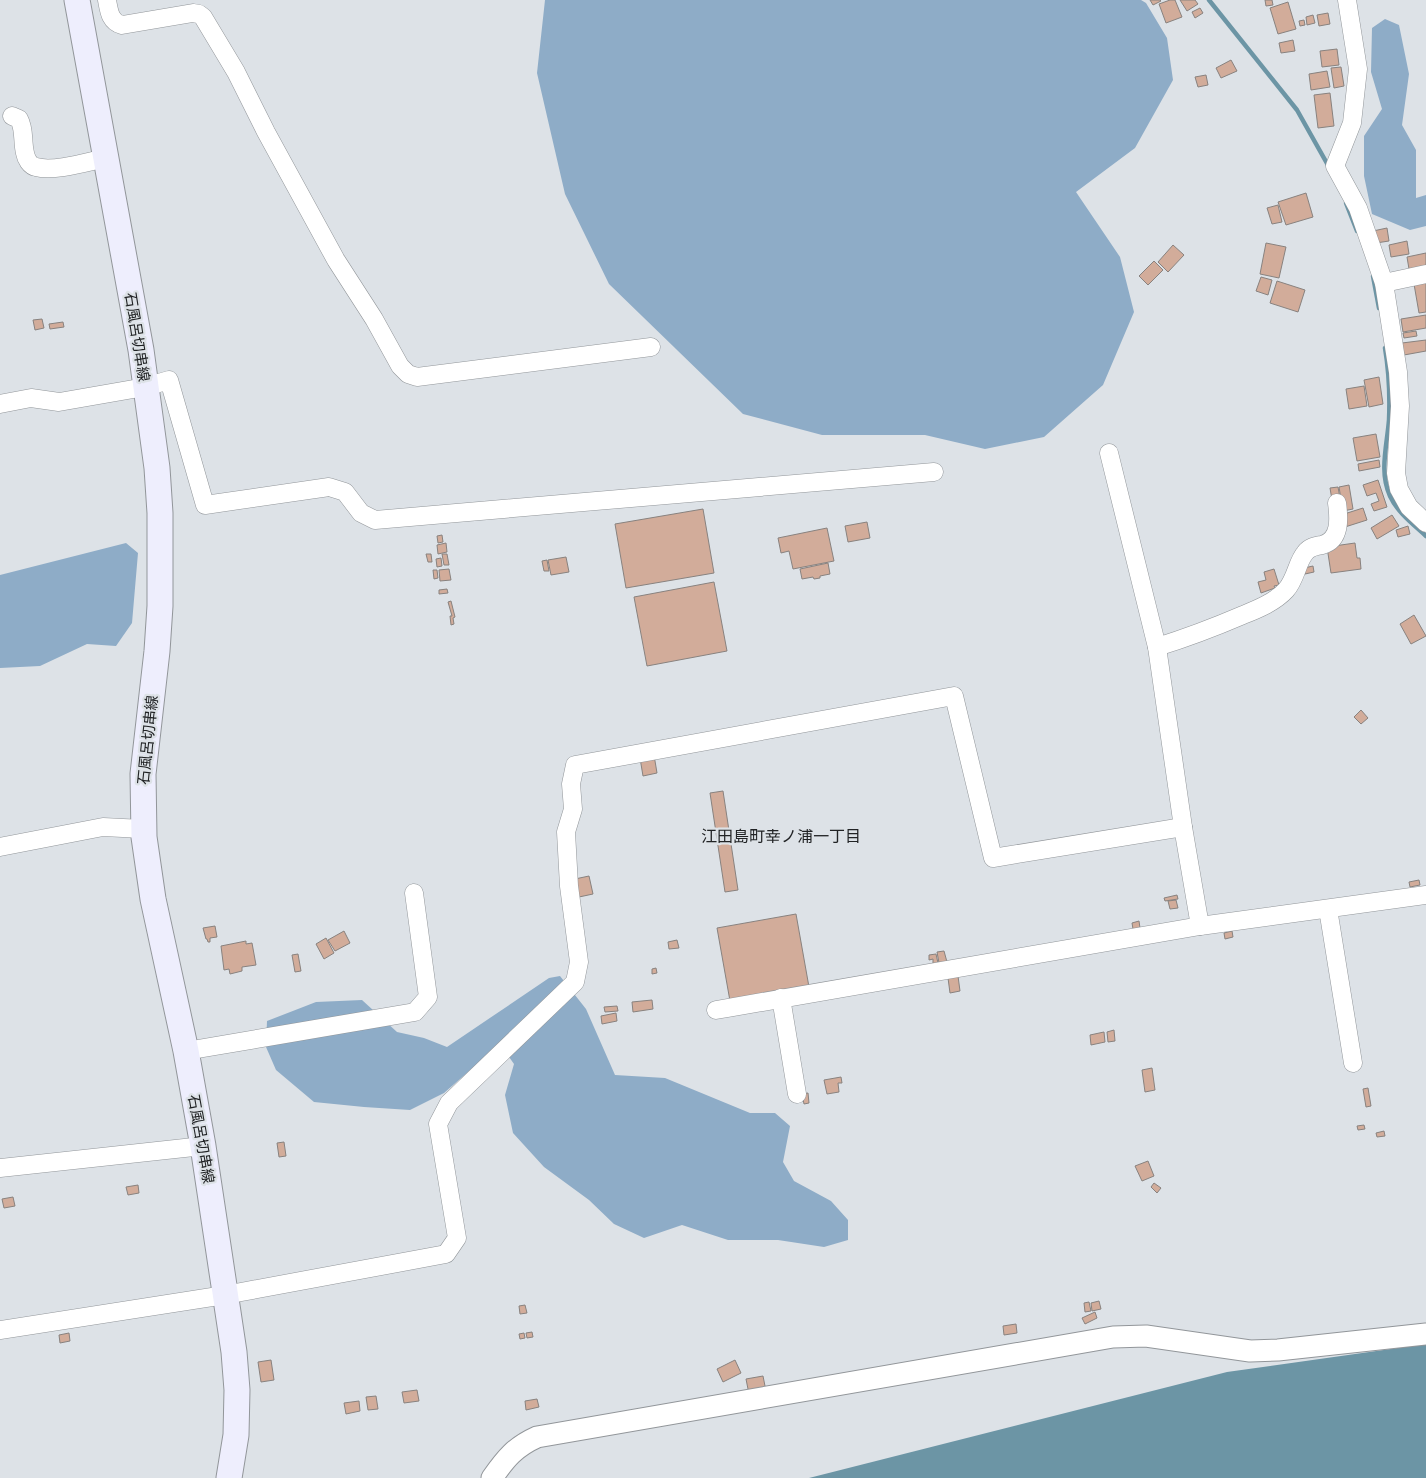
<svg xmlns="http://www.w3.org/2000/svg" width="1426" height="1478" font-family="Figtree,'Noto Sans JP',sans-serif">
<rect width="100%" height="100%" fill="#dde2e7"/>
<!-- forest -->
<g fill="#8eacc7">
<polygon points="545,0 1141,0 1146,3 1167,38 1173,80 1135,148 1076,192 1120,257 1134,312 1103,385 1044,437 985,449 925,435 822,435 743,414 609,284 565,194 537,73"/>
<polygon points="1385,19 1399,25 1409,74 1402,125 1416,150 1416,198 1426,195 1426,226 1410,230 1372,214 1364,176 1364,136 1382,109 1371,72 1372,28"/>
<polygon points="126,543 138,553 132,623 116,646 87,644 40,666 0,668 0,575"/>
<polygon points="560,976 586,1009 615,1075 665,1078 750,1113 775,1113 790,1126 783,1162 794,1181 831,1201 848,1220 848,1240 824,1247 778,1240 728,1240 682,1225 644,1238 614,1224 589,1200 544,1167 513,1133 505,1095 514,1064 500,1044 444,1093 410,1110 364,1107 314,1102 276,1070 266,1047 267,1021 316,1002 362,1000 397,1032 424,1038 447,1047 549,978"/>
</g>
<!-- water -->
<polygon fill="#6c95a5" points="1426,1344 1426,1478 809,1478 1227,1372"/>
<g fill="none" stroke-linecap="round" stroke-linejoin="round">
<!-- stream -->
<g stroke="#6c95a5" stroke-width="4.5">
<polyline points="1209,0 1297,110 1329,167"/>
<polyline points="1346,203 1357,231"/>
<polyline points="1373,276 1379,308"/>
<path d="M 1385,348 C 1389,372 1390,396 1389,420 C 1387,446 1379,472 1390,496 C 1398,513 1413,524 1426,536"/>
</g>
</g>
<!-- building -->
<g fill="#d2ac9a" stroke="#88827f">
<polygon points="1150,0 1160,0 1161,1 1153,5"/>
<polygon points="1170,0 1175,0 1182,17 1166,23 1159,4"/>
<polygon points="1180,0 1195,0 1198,4 1187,11"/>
<polygon points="1265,0 1272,0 1273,5 1266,6"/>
<polygon points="1288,2 1296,29 1278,34 1270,8"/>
<polygon points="1200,8 1203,13 1195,18 1192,12"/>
<polygon points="1328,13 1330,24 1319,26 1317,15"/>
<polygon points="1313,15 1315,23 1307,25 1306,17"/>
<polygon points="1304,20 1305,25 1300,26 1299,21"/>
<polygon points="1293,40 1295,51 1281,53 1279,43"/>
<polygon points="1337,49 1339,65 1322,67 1320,51"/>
<polygon points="1231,60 1237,71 1221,78 1216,68"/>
<polygon points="1341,67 1344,86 1334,88 1331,68"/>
<polygon points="1327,71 1330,87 1311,90 1309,74"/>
<polygon points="1206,75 1208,85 1198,87 1195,77"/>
<polygon points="1330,93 1334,126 1318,128 1314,95"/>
<polygon points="1306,193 1313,217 1286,225 1278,202"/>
<polygon points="1278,205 1282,222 1272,224 1267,208"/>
<polygon points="1387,228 1389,241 1376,243 1373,231"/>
<polygon points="1407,241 1409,254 1391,257 1389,245"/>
<polygon points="1266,243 1286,247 1279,278 1260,274"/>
<polygon points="1173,245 1184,255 1168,272 1158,262"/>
<polygon points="1426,253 1426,271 1410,275 1407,257"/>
<polygon points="1154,261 1163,270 1148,285 1139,276"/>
<polygon points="1261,277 1272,280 1268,295 1256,291"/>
<polygon points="1277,281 1305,290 1298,312 1270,303"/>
<polygon points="1426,282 1426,312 1419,313 1414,284"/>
<polygon points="1426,315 1426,328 1403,332 1401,319"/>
<polygon points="42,319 44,328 35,330 33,320"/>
<polygon points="63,322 64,327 50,329 49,324"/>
<polygon points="1416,331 1417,336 1404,338 1403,333"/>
<polygon points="1426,340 1426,351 1404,355 1402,343"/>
<polygon points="1379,377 1383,404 1369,407 1364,380"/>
<polygon points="1364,386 1367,406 1349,409 1346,389"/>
<polygon points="1376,434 1380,457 1357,461 1353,438"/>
<polygon points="1379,460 1380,467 1359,471 1358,464"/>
<polygon points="1378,480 1387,507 1374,511 1371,504 1379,501 1376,493 1367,496 1363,485"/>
<polygon points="1349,485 1353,509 1343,511 1339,487"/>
<polygon points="1338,487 1340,498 1332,500 1330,488"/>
<polygon points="1363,508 1367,520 1345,527 1341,515"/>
<polygon points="703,509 714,573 626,588 615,524"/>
<polygon points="1392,515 1399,526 1377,539 1371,528"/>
<polygon points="867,522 870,538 848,542 845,526"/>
<polygon points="1408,526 1410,534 1398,537 1396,530"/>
<polygon points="827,528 834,561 793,569 789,551 781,553 778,538"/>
<polygon points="442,535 443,542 438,543 437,536"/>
<polygon points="446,543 447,552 438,554 437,545"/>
<polygon points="1355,543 1357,558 1360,558 1361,569 1331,573 1327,547"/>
<polygon points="426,554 431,554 432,562 428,562"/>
<polygon points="442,554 447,554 449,565 444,565"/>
<polygon points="566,557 569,572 551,575 548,560"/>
<polygon points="441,558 442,566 437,567 436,559"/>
<polygon points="547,560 549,571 544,571 542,561"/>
<polygon points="828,563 830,574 820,576 820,578 814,579 813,577 802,579 800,569"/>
<polygon points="1313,566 1314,572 1305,574 1304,568"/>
<polygon points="449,569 451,580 440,581 439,570"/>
<polygon points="1274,569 1279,585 1274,586 1275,588 1261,593 1258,582 1266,580 1264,572"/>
<polygon points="433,570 437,570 438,578 434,579"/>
<polygon points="714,582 727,651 647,666 634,597"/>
<polygon points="447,589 448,593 439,594 439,590"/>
<polygon points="451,601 455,617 453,618 454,624 451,625 450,616 452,616 448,602"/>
<polygon points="1414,615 1426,636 1411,644 1400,624"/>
<polygon points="1361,710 1368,718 1361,724 1354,717"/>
<polygon points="654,755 657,773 643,776 640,758"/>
<polygon points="723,791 738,890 725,892 710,793"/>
<polygon points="589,876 593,894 579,897 575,879"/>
<polygon points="1419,880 1420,885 1410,887 1409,882"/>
<polygon points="1177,895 1178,899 1165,901 1164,898"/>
<polygon points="1176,900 1178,908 1170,909 1168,901"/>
<polygon points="796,914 809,987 730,1001 717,928"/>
<polygon points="1139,921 1140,928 1133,929 1132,923"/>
<polygon points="215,926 217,937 210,938 210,942 208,942 207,939 206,939 203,928"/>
<polygon points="344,931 350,943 335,951 328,940"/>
<polygon points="1232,931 1233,937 1225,939 1224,933"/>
<polygon points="326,938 334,953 324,959 316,944"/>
<polygon points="677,940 679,948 669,949 668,942"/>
<polygon points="246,941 246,944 252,943 256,965 242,967 242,971 230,974 229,969 224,970 221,946"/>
<polygon points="944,951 947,962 939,963 937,952"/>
<polygon points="298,954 301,971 295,972 292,955"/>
<polygon points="936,954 938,963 933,964 933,959 929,960 929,955"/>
<polygon points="656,968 657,973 652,974 652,969"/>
<polygon points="958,976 960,991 950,993 948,978"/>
<polygon points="652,1000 653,1009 633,1012 632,1002"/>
<polygon points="617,1006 618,1011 605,1012 604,1007"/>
<polygon points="616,1013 617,1021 602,1024 601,1016"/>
<polygon points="1114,1030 1115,1041 1108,1042 1107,1032"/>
<polygon points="1104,1032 1105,1042 1091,1045 1090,1035"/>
<polygon points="1152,1068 1155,1090 1145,1092 1142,1070"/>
<polygon points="841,1077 842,1083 838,1083 839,1092 827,1094 824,1080"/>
<polygon points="1368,1088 1371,1106 1366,1107 1363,1089"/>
<polygon points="808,1093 809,1103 804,1104 802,1094"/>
<polygon points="1364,1125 1365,1129 1358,1130 1357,1126"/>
<polygon points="1384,1131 1385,1136 1377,1137 1376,1133"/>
<polygon points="284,1142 286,1156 279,1157 277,1143"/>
<polygon points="1148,1161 1154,1176 1142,1181 1135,1166"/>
<polygon points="1154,1183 1161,1188 1157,1193 1151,1187"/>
<polygon points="138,1185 139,1193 128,1195 126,1187"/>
<polygon points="13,1197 15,1206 4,1208 2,1199"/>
<polygon points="1099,1301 1101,1309 1092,1311 1091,1303"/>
<polygon points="1089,1302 1091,1311 1085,1312 1084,1303"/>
<polygon points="525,1305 527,1313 520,1314 519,1306"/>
<polygon points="1095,1312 1097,1318 1085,1324 1082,1318"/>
<polygon points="1016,1324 1017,1333 1004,1335 1003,1326"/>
<polygon points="532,1332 533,1337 527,1338 526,1333"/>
<polygon points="69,1333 70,1341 60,1343 59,1335"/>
<polygon points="524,1333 525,1338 520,1339 519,1334"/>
<polygon points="271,1360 274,1380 261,1382 258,1362"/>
<polygon points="735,1360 741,1373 723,1382 717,1369"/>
<polygon points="763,1376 766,1391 749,1394 746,1379"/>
<polygon points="417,1390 419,1401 404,1403 402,1392"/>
<polygon points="376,1396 378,1409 368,1410 366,1397"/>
<polygon points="537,1399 539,1407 526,1410 525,1401"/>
<polygon points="359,1401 360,1411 346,1414 344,1403"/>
</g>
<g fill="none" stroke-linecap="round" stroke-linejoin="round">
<defs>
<g id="minor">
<path d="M 107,0 C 109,11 110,22 122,25 L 193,13 L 199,14 L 203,17 L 236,72 L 266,132 L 336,260 L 374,319 L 400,366 L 408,374 L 417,377 L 651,347"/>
<polyline points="1347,0 1358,69 1352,123 1335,166 1358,208 1384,283 1398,372 1400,406 1396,473 1399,489 1409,507 1426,523"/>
<path d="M 12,116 L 19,119 C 25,130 22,141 25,153 C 26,159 30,166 36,167 C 54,172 87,162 106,158"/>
<polyline points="1384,283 1426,274"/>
<polyline points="0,404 31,398 59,402 145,387 169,380 205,505 329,487 345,492 361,513 375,520 934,472"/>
<polyline points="1109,453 1157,647 1183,827 1200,926"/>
<path d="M 1157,647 C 1186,638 1215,627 1243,615 C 1258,609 1275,602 1286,590 C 1296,579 1297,562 1305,553 C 1309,547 1315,546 1322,545 C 1341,540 1339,518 1337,503"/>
<polyline points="0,847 103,827 143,829"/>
<polyline points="1328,909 1353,1063"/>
<polyline points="781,998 797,1094"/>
<polyline points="716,1010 1200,926 1426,895"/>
<polyline points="186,1051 415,1012 428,997 414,893"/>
<polyline points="0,1168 203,1146"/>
<polyline points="0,1330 225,1295 446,1254 457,1238 438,1124 449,1103 575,982 579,962 569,886 566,832 573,809 571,784 575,765 954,696 993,858 1183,827"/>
</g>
<path id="tertiary" d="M 492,1478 C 506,1458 515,1447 537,1437 L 1113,1337 L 1146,1336 L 1250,1351 L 1278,1350 L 1426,1334"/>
<polyline id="secondary" points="77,0 141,350 157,468 160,513 160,606 157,651 143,774 144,837 153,899 186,1051 203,1146 234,1352 237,1390 236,1435 229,1478"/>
</defs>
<!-- minor casing -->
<use href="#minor" stroke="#92969a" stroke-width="19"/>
<!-- tertiary casing -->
<use href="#tertiary" stroke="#92969a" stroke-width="23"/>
<!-- secondary casing -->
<use href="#secondary" stroke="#92969a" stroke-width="27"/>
<!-- minor -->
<use href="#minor" stroke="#fff" stroke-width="18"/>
<!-- tertiary -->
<use href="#tertiary" stroke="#fff" stroke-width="21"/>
<!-- secondary -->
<use href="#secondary" stroke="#eeeefd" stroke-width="25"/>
</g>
<g text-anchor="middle" stroke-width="4.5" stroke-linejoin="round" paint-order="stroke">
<!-- street labels -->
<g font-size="15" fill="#212325" stroke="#dde2e7">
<text transform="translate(137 337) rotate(81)" y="5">石風呂切串線</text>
<text transform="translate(148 740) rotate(-84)" y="5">石風呂切串線</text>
<text transform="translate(201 1139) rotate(80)" y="5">石風呂切串線</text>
</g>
<!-- neighbourhood labels -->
<g font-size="16" fill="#212325" stroke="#dde2e7">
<text x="781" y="842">江田島町幸ノ浦一丁目</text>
</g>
</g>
</svg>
